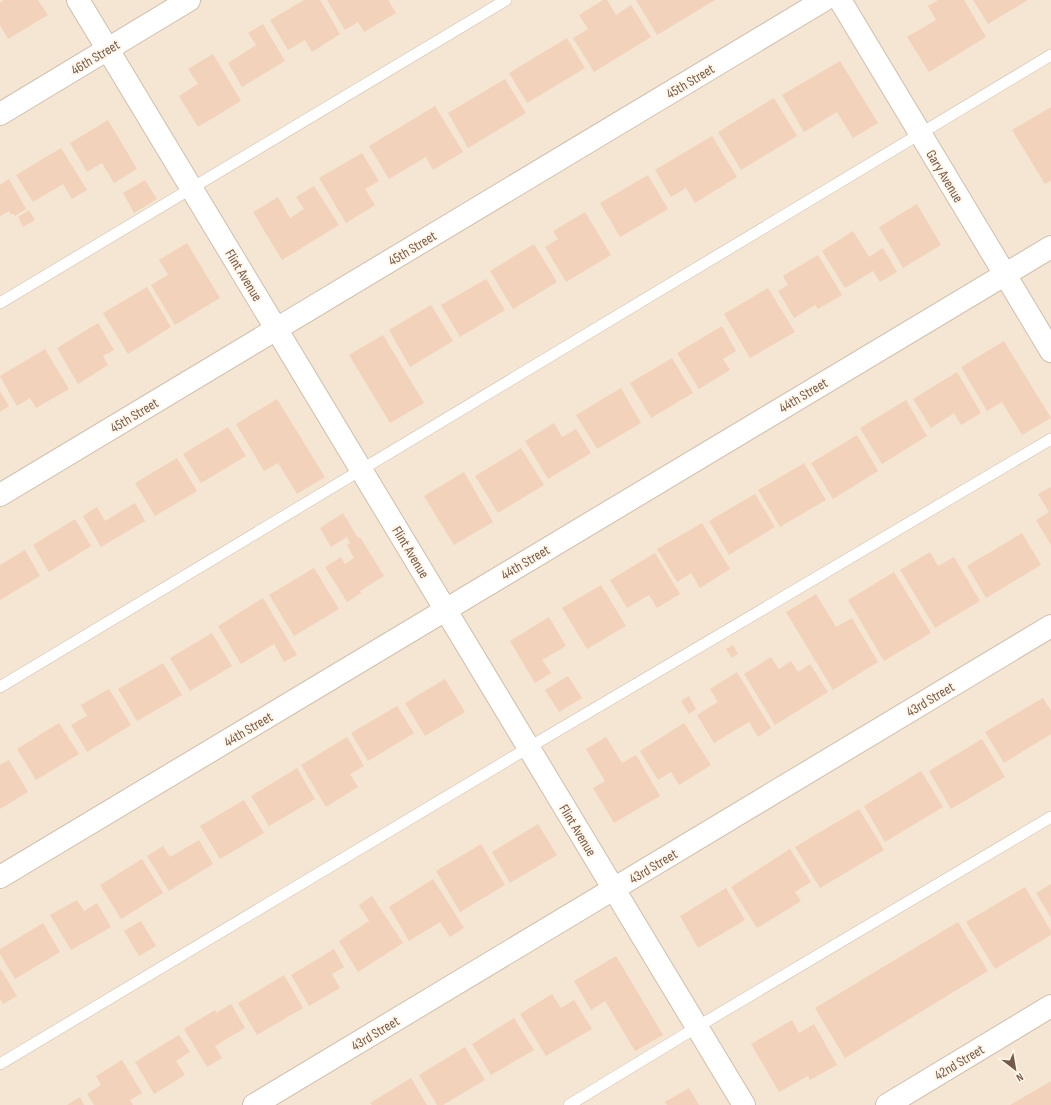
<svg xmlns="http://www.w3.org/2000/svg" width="1051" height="1105" font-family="'Sofia Sans Condensed',sans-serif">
<rect width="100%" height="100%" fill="#fdf4e4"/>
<!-- residential -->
<rect fill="#f4e6d2" x="0" y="0" width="1051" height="1105"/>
<!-- building -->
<g fill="#f3d2bb">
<polygon points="4,0 38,0 48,15 8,39 0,25 0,3"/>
<polygon points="304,0 320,0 340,34 312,52 305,40 288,50 270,20"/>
<polygon points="327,0 388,0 396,13 364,32 358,22 345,30"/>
<polygon points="603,0 607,0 616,15 631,5 651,37 594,72 573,38 588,29 579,15"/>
<polygon points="636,0 715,0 657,35"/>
<polygon points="938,0 964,0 986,37 929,72 907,37 936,20 928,6"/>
<polygon points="973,0 1028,0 988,24"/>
<polygon points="263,24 285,61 242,87 228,63 256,45 248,33"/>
<polygon points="567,38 585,68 527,103 509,73"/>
<polygon points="213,54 241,101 198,127 179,96 198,84 188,69"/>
<polygon points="840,61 878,123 853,138 837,112 804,132 782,95"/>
<polygon points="505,79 526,113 468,148 448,113"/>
<polygon points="774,98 797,136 741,170 718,132"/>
<polygon points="435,106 463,152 433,170 426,157 389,179 369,146"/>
<polygon points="1051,107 1051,181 1045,184 1012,130"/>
<polygon points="108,120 137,169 114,183 102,163 87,172 70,143"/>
<polygon points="712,136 737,177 695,203 686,188 671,197 655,170"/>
<polygon points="61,148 87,190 72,199 63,184 33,202 16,175"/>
<polygon points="362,153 379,181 365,189 375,205 346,223 319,178"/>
<polygon points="648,175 668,209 620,237 600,203"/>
<polygon points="9,179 26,209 15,216 13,213 11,215 9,211 0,216 0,185"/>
<polygon points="145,180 157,199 134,213 123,193"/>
<polygon points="314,186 339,225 282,260 253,212 278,197 290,218 304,209 296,197"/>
<polygon points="917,204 941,245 903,268 879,227"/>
<polygon points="29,210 35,220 23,227 18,217"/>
<polygon points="585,212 611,255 566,282 545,247 558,239 553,231"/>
<polygon points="853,231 869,257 883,248 897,272 880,282 873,271 845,288 822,251"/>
<polygon points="187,243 220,298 175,325 151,285 168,275 159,260"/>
<polygon points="534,244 557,282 513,309 490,271"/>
<polygon points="818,255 842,295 818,309 815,305 794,318 778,291 788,285 783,276"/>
<polygon points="486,279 505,310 460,337 441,305"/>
<polygon points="147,287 171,327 128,354 103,313"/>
<polygon points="768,288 795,332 750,358 724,314"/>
<polygon points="431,305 453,341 410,367 389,330"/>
<polygon points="98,323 114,350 103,356 108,365 78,384 57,348"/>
<polygon points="722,326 736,351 723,359 730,370 699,389 677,353"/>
<polygon points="383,335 424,403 390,423 349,355"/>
<polygon points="1004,341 1051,418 1022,435 1002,402 987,411 961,367"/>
<polygon points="45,349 69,389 36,408 30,398 17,406 0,376"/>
<polygon points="672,358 693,393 651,418 630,383"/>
<polygon points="957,372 981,413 961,425 954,413 931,428 913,399"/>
<polygon points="621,388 641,423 597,449 576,415"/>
<polygon points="0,391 9,406 0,412"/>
<polygon points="277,399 325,477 297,494 278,463 264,471 236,424"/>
<polygon points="906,400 927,436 882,464 860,428"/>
<polygon points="554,423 562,437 576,429 591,453 548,479 525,441"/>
<polygon points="228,427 246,456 201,483 183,454"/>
<polygon points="857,435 878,471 833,499 811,463"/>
<polygon points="521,448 544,485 498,513 475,476"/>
<polygon points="177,458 197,491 155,516 135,483"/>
<polygon points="804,463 826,500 780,527 758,490"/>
<polygon points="464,472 493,522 454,545 424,496"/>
<polygon points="1051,487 1051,545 1036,520 1049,512 1038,494"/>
<polygon points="755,494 775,527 729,555 709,521"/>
<polygon points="135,503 145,521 101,547 83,516 97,507 105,521"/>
<polygon points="343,513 358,538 360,537 384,576 360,591 361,593 347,602 325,567 341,557 345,564 354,558 347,545 350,543 347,537 331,547 320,528"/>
<polygon points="75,519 91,546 49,572 33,545"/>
<polygon points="702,523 730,569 700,588 691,573 677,582 657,549"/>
<polygon points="1022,533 1041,565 986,598 967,566"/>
<polygon points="25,550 40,576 0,600 0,565"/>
<polygon points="930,552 938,566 954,557 980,601 935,628 900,570"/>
<polygon points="655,553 680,594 657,608 649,595 627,608 610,580"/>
<polygon points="314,568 339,609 294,636 269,595"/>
<polygon points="894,572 931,633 884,661 848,600"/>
<polygon points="601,585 626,626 587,649 562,608"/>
<polygon points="816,594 836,627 852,618 878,662 833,690 786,612"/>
<polygon points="263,598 297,655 284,662 274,644 241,664 218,626"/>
<polygon points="549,617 566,646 542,660 551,673 535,683 510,641"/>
<polygon points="212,633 232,666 190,691 170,658"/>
<polygon points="733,645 738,654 732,658 726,649"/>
<polygon points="771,657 779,669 791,661 798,672 810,664 828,692 775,725 744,674"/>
<polygon points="163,663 182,695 137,721 118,689"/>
<polygon points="737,672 771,728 758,737 749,722 714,743 697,715 718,702 710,689"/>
<polygon points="568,676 582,698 559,712 545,690"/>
<polygon points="445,679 465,712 425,736 405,703"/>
<polygon points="109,689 131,725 87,752 71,725 87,716 81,705"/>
<polygon points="689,696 696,709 689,714 681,701"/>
<polygon points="1043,698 1051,711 1051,734 1004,763 985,732"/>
<polygon points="397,706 414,733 368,761 351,733"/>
<polygon points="59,723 79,754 36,780 17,749"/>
<polygon points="684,723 711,765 679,785 671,772 658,780 640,751"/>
<polygon points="347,737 364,766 350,774 358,787 326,807 301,765"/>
<polygon points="606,737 622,763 636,755 660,796 614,823 593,788 605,781 586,749"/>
<polygon points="982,739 1005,777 951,809 929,771"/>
<polygon points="9,760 28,792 0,809 0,765"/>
<polygon points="297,768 315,799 269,826 251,796"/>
<polygon points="921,771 943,807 885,842 864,806"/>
<polygon points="244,800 264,833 220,859 200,826"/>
<polygon points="859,809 884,850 820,888 795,847"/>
<polygon points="538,824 557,855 510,883 492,852"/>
<polygon points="199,840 213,864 169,891 147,856 163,846 170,857"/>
<polygon points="481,844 505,885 460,912 436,871"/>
<polygon points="790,849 811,882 795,892 801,901 757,928 731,887"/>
<polygon points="142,859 163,893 121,919 100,885"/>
<polygon points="433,879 464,928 450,937 440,922 409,941 389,907"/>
<polygon points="1051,884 1051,918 1036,893"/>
<polygon points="1025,887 1051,931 1051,935 995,969 966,922"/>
<polygon points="726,888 745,920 698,948 680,916"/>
<polygon points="372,896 403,943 358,972 339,941 369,921 359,905"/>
<polygon points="77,900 84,911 97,903 111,927 71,950 50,915"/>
<polygon points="141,921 156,946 139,956 124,931"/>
<polygon points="958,922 988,971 845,1058 815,1008"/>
<polygon points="43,923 60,952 15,979 0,954 0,949"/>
<polygon points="334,949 344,967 332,974 340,988 309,1006 291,975"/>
<polygon points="616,956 663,1035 635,1051 605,1001 591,1010 574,981"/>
<polygon points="0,968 17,996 3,1004 0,999"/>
<polygon points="284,975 303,1008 257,1035 238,1003"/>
<polygon points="552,994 561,1008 574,1000 592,1029 546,1056 520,1014"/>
<polygon points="231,1004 245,1028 215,1046 222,1058 207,1067 184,1029 215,1010 216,1013"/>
<polygon points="514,1018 534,1050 491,1075 472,1044"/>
<polygon points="792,1020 799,1033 814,1024 837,1065 810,1080 808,1076 779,1092 751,1044"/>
<polygon points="179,1035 190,1052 176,1061 185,1075 154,1094 135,1062"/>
<polygon points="465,1047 485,1080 443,1105 437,1105 419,1075"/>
<polygon points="122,1060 142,1093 130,1100 133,1105 94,1105 87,1094 101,1085 96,1076"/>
<polygon points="411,1078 427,1105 372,1105 370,1103"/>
<polygon points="1051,1081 1051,1105 1010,1105"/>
<polygon points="689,1088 699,1105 667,1105 665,1102"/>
<polygon points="80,1097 84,1105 67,1105"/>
</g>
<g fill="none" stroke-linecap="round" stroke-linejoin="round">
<defs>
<g id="service">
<polyline points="0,303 506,0"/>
<polyline points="0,687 1051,55"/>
<polyline points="0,1064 528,748 1051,439"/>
<polyline points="569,1105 697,1027 1051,817"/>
</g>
<g id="minor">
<polyline points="840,0 1051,351"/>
<polyline points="0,114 189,0"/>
<polyline points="0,495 824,0"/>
<polyline points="0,877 1051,247"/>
<polyline points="254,1105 1051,626"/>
</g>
<g id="tertiary">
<polyline points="78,0 744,1105"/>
<polyline points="887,1105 1051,1006"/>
</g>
</defs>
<!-- service casing -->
<use href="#service" stroke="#d0bead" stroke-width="12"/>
<!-- minor casing -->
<use href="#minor" stroke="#d0bead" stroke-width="24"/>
<!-- tertiary casing -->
<use href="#tertiary" stroke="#d0bead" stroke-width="24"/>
<!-- service -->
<use href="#service" stroke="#fff" stroke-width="11"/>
<!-- minor -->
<use href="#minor" stroke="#fff" stroke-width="22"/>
<!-- tertiary -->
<use href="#tertiary" stroke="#fff" stroke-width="22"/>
</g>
<g text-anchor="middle" stroke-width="4" stroke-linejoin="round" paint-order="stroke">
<!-- street labels -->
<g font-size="14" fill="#765a49" stroke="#fff7eb">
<text transform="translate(95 57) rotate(-31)" y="5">46th Street</text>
<text transform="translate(690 81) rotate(-31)" y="5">45th Street</text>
<text transform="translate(945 176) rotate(59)" y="5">Gary Avenue</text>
<text transform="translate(412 248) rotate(-31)" y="5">45th Street</text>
<text transform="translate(244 275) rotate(59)" y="5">Flint Avenue</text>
<text transform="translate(803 395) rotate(-31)" y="5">44th Street</text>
<text transform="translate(134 415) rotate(-31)" y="5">45th Street</text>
<text transform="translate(411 552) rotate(59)" y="5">Flint Avenue</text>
<text transform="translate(525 562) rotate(-31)" y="5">44th Street</text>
<text transform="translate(930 699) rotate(-31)" y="5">43rd Street</text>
<text transform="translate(248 729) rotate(-31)" y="5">44th Street</text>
<text transform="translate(578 830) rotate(59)" y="5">Flint Avenue</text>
<text transform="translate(653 866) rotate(-31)" y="5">43rd Street</text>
<text transform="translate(375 1033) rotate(-31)" y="5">43rd Street</text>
<text transform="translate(959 1062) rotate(-31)" y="5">42nd Street</text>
</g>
</g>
<!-- north arrow -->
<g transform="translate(1015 1069) rotate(149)" stroke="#fff7eb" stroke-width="3" paint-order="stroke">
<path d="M0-3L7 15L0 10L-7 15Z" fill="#765a49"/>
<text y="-6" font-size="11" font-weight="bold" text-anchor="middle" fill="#765a49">N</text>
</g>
</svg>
